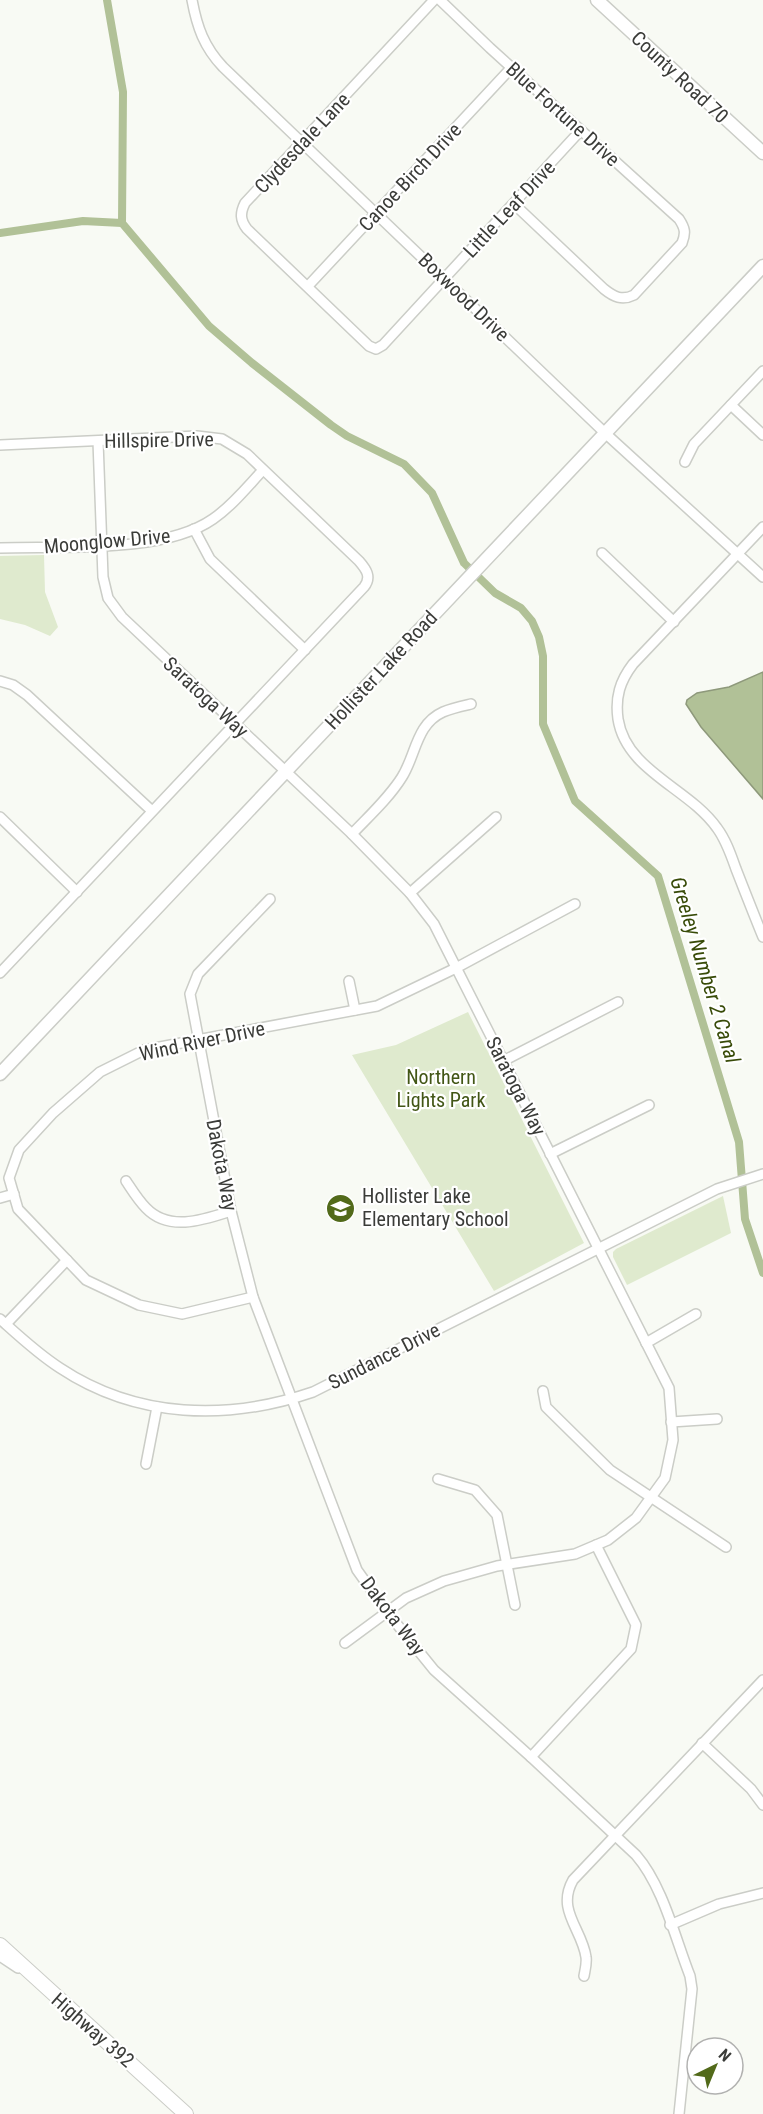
<svg xmlns="http://www.w3.org/2000/svg" width="763" height="2114" font-family="'Roboto Condensed',sans-serif">
<rect width="100%" height="100%" fill="#f8faf4"/>
<!-- green -->
<g fill="#dfeace">
<polygon points="44,555 45,592 58,627 50,636 25,625 0,619 0,556"/>
<polygon points="468,1012 584,1243 494,1291 352,1055 396,1045"/>
<polygon points="723,1196 731,1233 627,1285 613,1257 613,1252 616,1249"/>
</g>
<!-- water -->
<polygon fill="#b1c197" stroke="#8e997b" stroke-width="1.5" points="763,672 763,799 701,727 686,704 687,700 697,693 729,687"/>
<g fill="none" stroke-linecap="round" stroke-linejoin="round">
<!-- canal -->
<g stroke="#b1c197" stroke-width="8">
<polyline points="107,0 123,92 122,223 209,326 252,363 331,425 347,436 404,464 432,493 464,563 495,593 521,608 532,621 539,637 543,656 543,724 575,801 658,876 739,1142 745,1219 763,1273"/>
<polyline points="0,233 83,221 122,223"/>
</g>
<defs>
<g id="minor">
<path d="M 192,0 C 197,27 204,47 223,67 L 605,433 L 763,577"/>
<path d="M 434,0 L 245,203 C 240,213 240,220 247,229 L 369,346 L 376,349 L 383,345 L 581,130"/>
<path d="M 440,0 L 490,48 L 679,219 C 685,228 686,233 682,243 L 634,295 C 622,301 614,297 604,289 L 514,204"/>
<polyline points="308,286 512,67"/>
<polyline points="731,405 763,435"/>
<polyline points="98,441 103,577 108,598 122,617 352,834 410,893 434,924 669,1388 673,1440 665,1478 636,1518 608,1540 575,1554 497,1566 444,1581 406,1598 345,1643"/>
<path d="M 0,445 L 197,436 L 222,439 L 247,454 L 359,561 C 366,569 372,577 364,587 L 0,973"/>
<polyline points="685,462 694,444 763,371"/>
<path d="M 763,527 L 633,664 C 620,681 615,697 618,719 C 626,771 689,788 717,828 C 726,840 731,855 736,869 C 745,892 754,915 763,937"/>
<polyline points="194,529 210,559 305,650"/>
<path d="M 0,548 C 61,546 163,554 213,519 C 232,506 247,487 263,470"/>
<polyline points="602,553 674,622"/>
<polyline points="0,681 13,685 27,695 152,811"/>
<polyline points="0,817 77,892"/>
<path d="M 352,834 C 369,816 389,798 402,777 C 416,755 416,724 443,712 C 452,708 462,706 471,704"/>
<polyline points="410,893 496,817"/>
<path d="M 270,899 L 198,974 L 190,994 L 231,1211 L 253,1297 L 357,1570 L 387,1612 L 434,1670 L 531,1757 L 636,1855 C 663,1886 675,1938 690,1976 L 692,1989 L 679,2114"/>
<polyline points="349,981 355,1010"/>
<polyline points="503,1061 618,1002"/>
<polyline points="550,1154 649,1105"/>
<path d="M 126,1181 C 132,1190 138,1200 146,1208 C 169,1232 203,1220 231,1211"/>
<polyline points="0,1198 14,1194"/>
<polyline points="253,1297 182,1314 139,1305 86,1280 18,1209 9,1178 19,1150 53,1113 100,1072 144,1050 377,1006 456,968 575,904"/>
<path d="M 0,1319 C 19,1336 38,1354 60,1368 C 137,1419 228,1421 313,1392 L 717,1189 L 763,1174"/>
<polyline points="6,1324 67,1260"/>
<polyline points="646,1343 696,1314"/>
<polyline points="543,1391 546,1407 610,1470 726,1547"/>
<polyline points="671,1422 717,1419"/>
<polyline points="146,1464 157,1407"/>
<polyline points="438,1479 475,1490 497,1515 515,1605"/>
<polyline points="702,1743 751,1789 763,1805"/>
<polyline points="531,1757 631,1649 636,1625 596,1545"/>
<polyline points="670,1925 719,1904 763,1893"/>
<polyline points="0,1956 18,1968"/>
<path d="M 584,1976 C 585,1970 587,1963 586,1957 C 582,1929 556,1910 573,1880 L 763,1680"/>
</g>
<g id="tertiary">
<polyline points="597,0 763,153"/>
<polyline points="0,1074 763,266"/>
</g>
<polyline id="secondary" points="0,1945 186,2114"/>
</defs>
<!-- minor casing -->
<use href="#minor" stroke="#cbcdc7" stroke-width="12"/>
<!-- tertiary casing -->
<use href="#tertiary" stroke="#cbcdc7" stroke-width="15"/>
<!-- secondary casing -->
<use href="#secondary" stroke="#cbcdc7" stroke-width="16"/>
<!-- minor -->
<use href="#minor" stroke="#fff" stroke-width="9"/>
<!-- tertiary -->
<use href="#tertiary" stroke="#fff" stroke-width="12"/>
<!-- secondary -->
<use href="#secondary" stroke="#fff" stroke-width="14"/>
</g>
<!-- icons -->
<defs>
<symbol id="school-disc" viewBox="-11 -11 22 22"><circle r="9.5" fill="#526a1a" stroke="#fff"/><path d="M0-5L7-2L0 1L-7-2ZM-4 1L0 2.5L4 1V4Q0 6-4 4Z" fill="#fff"/></symbol>
</defs>
<g fill-rule="evenodd">
<use href="#school-disc" x="324" y="1192" width="33" height="33"/>
</g>
<g text-anchor="middle" stroke-width="4.5" stroke-linejoin="round" paint-order="stroke">
<!-- street labels -->
<g font-size="20" fill="#3b3c39" stroke="#fff">
<text transform="translate(680 77) rotate(43)" y="7">County Road 70</text>
<text transform="translate(563 114) rotate(42)" y="7">Blue Fortune Drive</text>
<text transform="translate(302 143) rotate(-47)" y="7">Clydesdale Lane</text>
<text transform="translate(410 177) rotate(-47)" y="7">Canoe Birch Drive</text>
<text transform="translate(509 209) rotate(-47)" y="7">Little Leaf Drive</text>
<text transform="translate(464 297) rotate(44)" y="7">Boxwood Drive</text>
<text transform="translate(159 440) rotate(-1)" y="7">Hillspire Drive</text>
<text transform="translate(107 541) rotate(-5)" y="7">Moonglow Drive</text>
<text transform="translate(381 670) rotate(-47)" y="7">Hollister Lake Road</text>
<text transform="translate(206 697) rotate(43)" y="7">Saratoga Way</text>
<text transform="translate(202 1041) rotate(-12)" y="7">Wind River Drive</text>
<text transform="translate(516 1086) rotate(63)" y="7">Saratoga Way</text>
<text transform="translate(222 1165) rotate(79)" y="7">Dakota Way</text>
<text transform="translate(384 1356) rotate(-27)" y="7">Sundance Drive</text>
<text transform="translate(393 1616) rotate(53)" y="7">Dakota Way</text>
<text transform="translate(93 2030) rotate(41)" y="7">Highway 392</text>
</g>
<!-- park labels -->
<g font-size="20" fill="#425616" stroke="#fff">
<text x="441" y="1084">Northern<tspan x="441" dy="23">Lights Park</tspan></text>
</g>
<!-- poi labels -->
<g font-size="20" fill="#3b3c39" stroke="#fff" text-anchor="start">
<text x="362" y="1203">Hollister Lake<tspan x="362" dy="23">Elementary School</tspan></text>
</g>
<!-- water labels -->
<g font-size="21" font-style="italic" fill="#384b08" stroke="#fff">
<text transform="translate(705 970) rotate(73)" y="7">Greeley Number 2 Canal</text>
</g>
</g>
<!-- north arrow -->
<g transform="translate(715 2066) rotate(43)"><circle r="28" fill="#ffffff" stroke="#b1b1b0" stroke-width="1.5"/>
<path d="M0-4.5L10 22L0 15L-10 22Z" fill="#526a1a"/>
<text y="-9" font-size="16" font-weight="bold" text-anchor="middle" fill="#3b3c39">N</text>
</g>
</svg>
